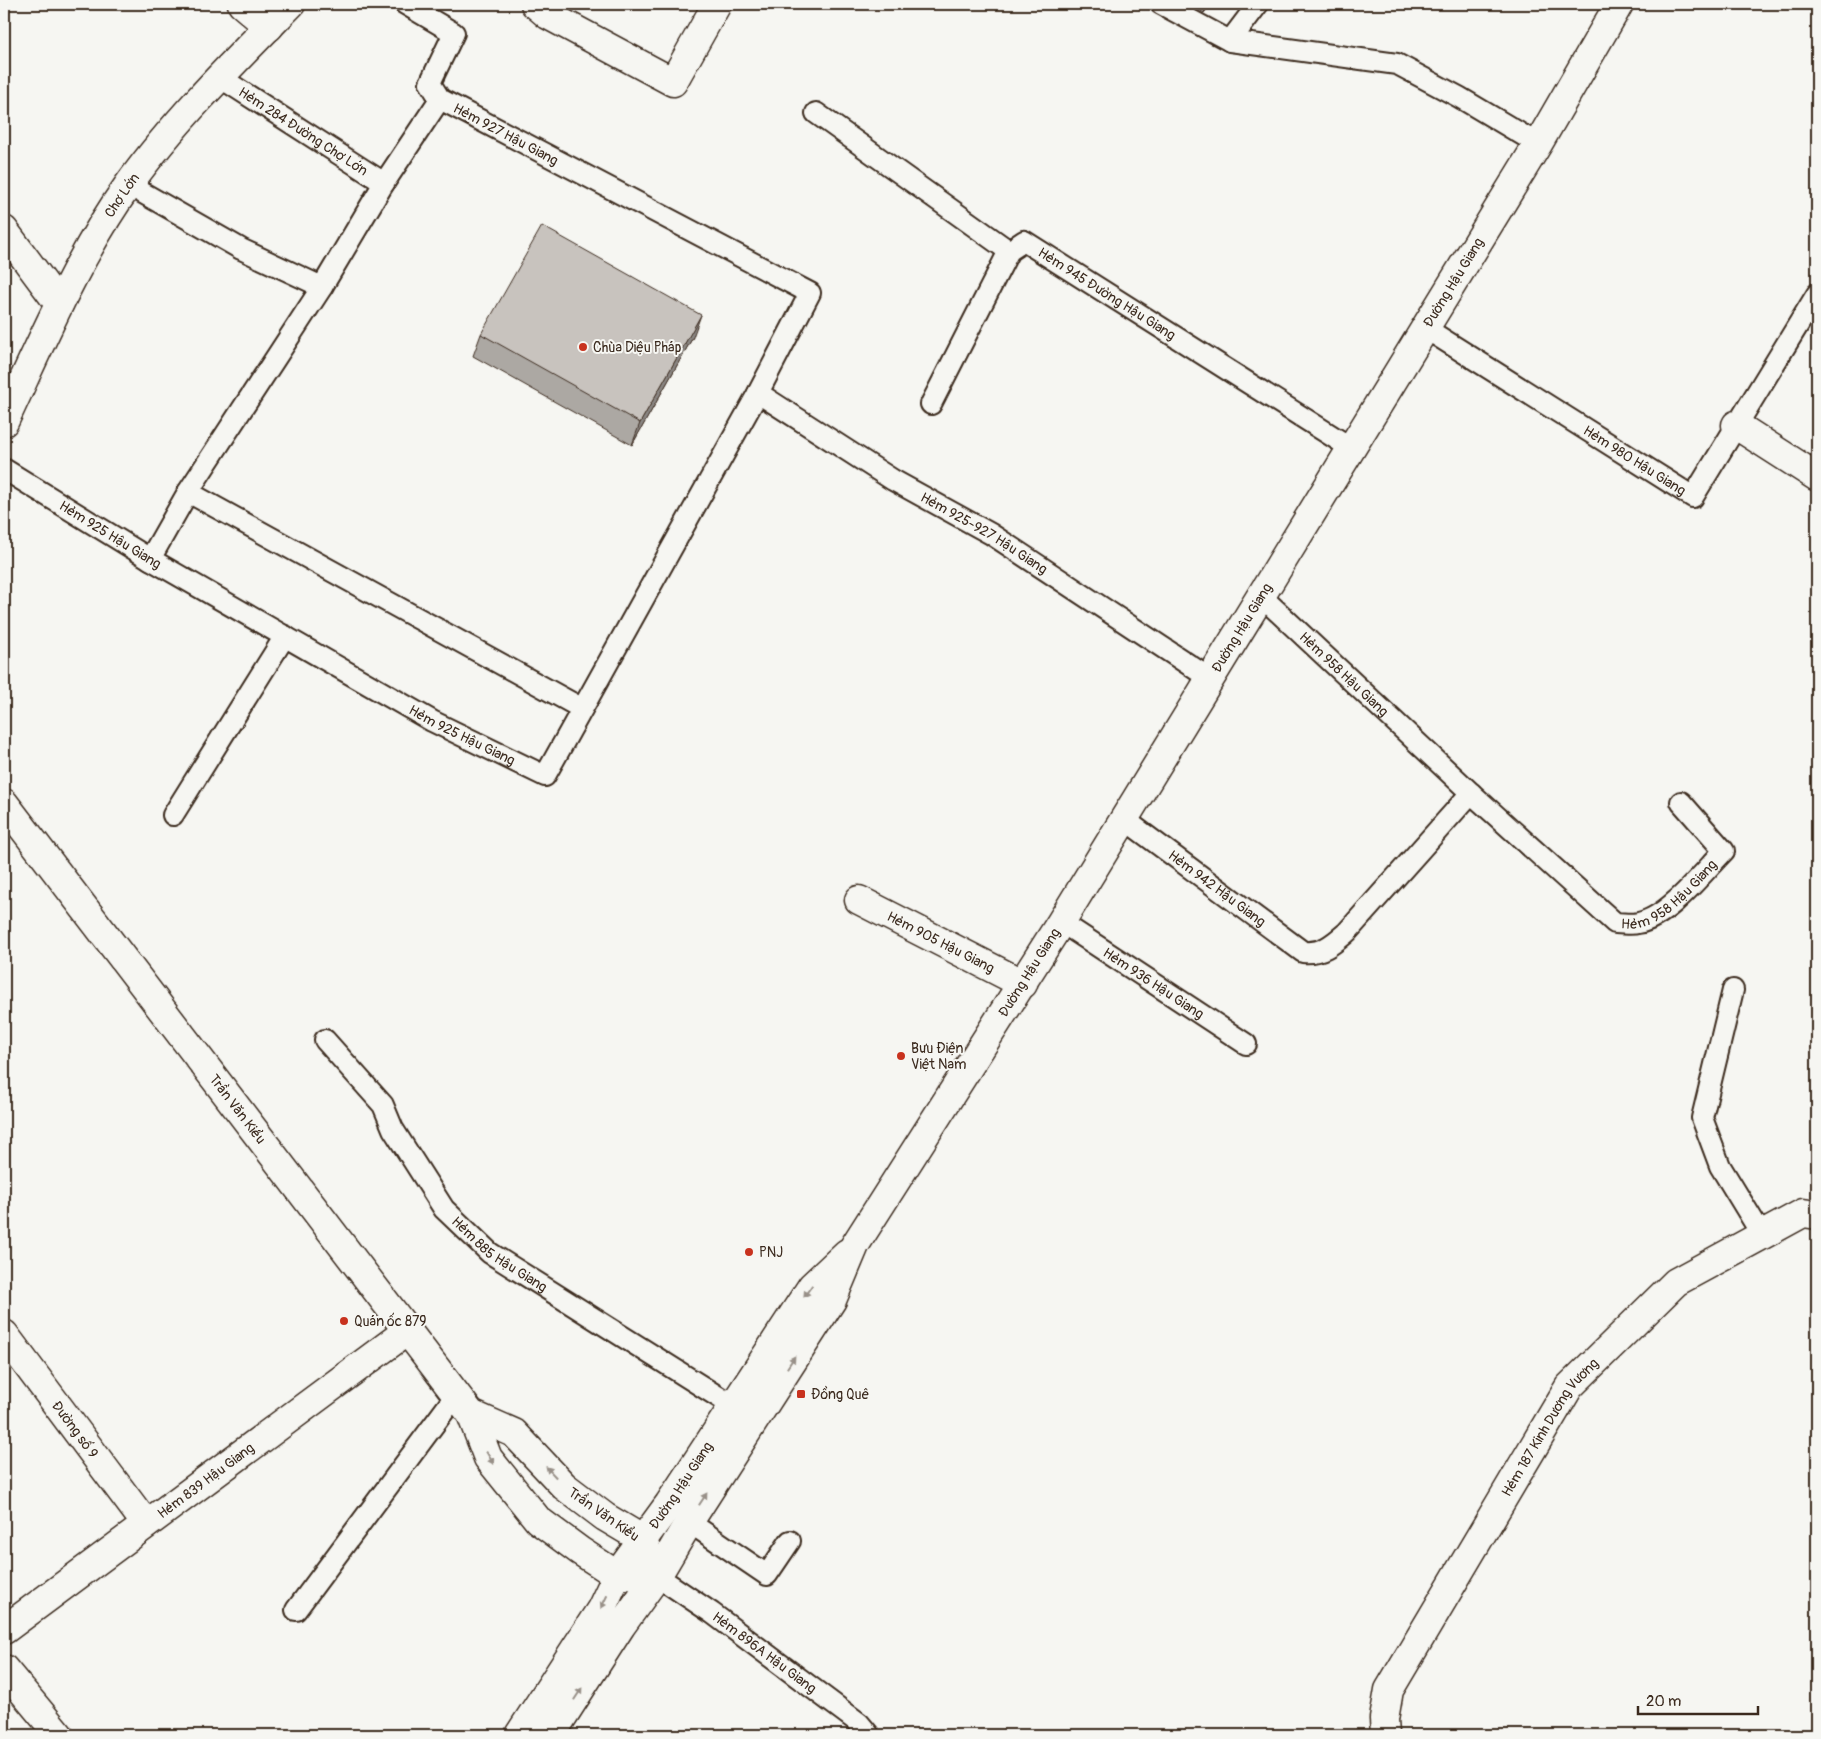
<svg xmlns="http://www.w3.org/2000/svg" width="1821" height="1739" font-family="Pangolin,sans-serif">
<rect width="100%" height="100%" fill="#f6f6f2"/>
<filter id="ink" filterUnits="userSpaceOnUse"><feTurbulence type="fractalNoise" baseFrequency=".02" numOctaves="2"/><feDisplacementMap in="SourceGraphic" scale="10" xChannelSelector="R" yChannelSelector="G"/><feConvolveMatrix kernelMatrix="1 2 1 2 8 2 1 2 1" color-interpolation-filters="sRGB"/></filter>
<g filter="url(#ink)">
<g fill="none" stroke-linecap="round" stroke-linejoin="round">
<defs>
<g id="service">
<polyline points="405,4 454,33 430,83 440,99"/>
<polyline points="1161,4 1230,41 1397,64 1459,97 1538,144"/>
<polyline points="1230,41 1258,4"/>
<path id="s1" d="M 221,78 L 384,183"/>
<polyline points="816,113 1009,251"/>
<path id="s2" d="M 1425,328 L 1693,497 L 1817,294"/>
<path id="s3" d="M 758,393 L 893,480 L 991,534 L 1209,678"/>
<path id="s4" d="M 931,404 L 1009,251 L 1024,241 L 1351,448"/>
<path id="s5" d="M 4,469 L 150,559 L 432,721 L 545,776 L 758,393 L 810,293 L 440,99 L 384,183 L 322,287 L 241,249 L 129,185"/>
<polyline points="188,492 581,708"/>
<polyline points="150,559 188,492 322,287"/>
<path id="s6" d="M 1261,596 L 1471,793 L 1615,923 C 1623,923 1631,925 1638,923 C 1668,918 1703,872 1724,851 L 1681,802"/>
<polyline points="173,815 285,636"/>
<path id="s7" d="M 1124,819 L 1303,952 C 1322,954 1333,944 1347,932 L 1471,793"/>
<path id="s8" d="M 1061,922 L 1246,1044"/>
<polyline points="1733,990 1702,1118 1720,1166 1762,1235"/>
<path id="s9" d="M 325,1040 L 383,1105 L 393,1129 L 444,1209 L 490,1253 L 733,1406"/>
<polyline points="689,1522 767,1575 790,1541"/>
<path id="s10" d="M 657,1576 L 712,1613 L 859,1723 L 869,1735"/>
<polyline points="296,1610 456,1395"/>
</g>
<g id="minor">
<polyline points="242,4 269,27"/>
<polyline points="535,4 548,15 673,82 717,4"/>
<polyline points="4,230 59,304"/>
<path id="s11" d="M 4,422 C 42,341 77,257 129,184 C 176,119 235,61 291,4"/>
<polyline points="1736,425 1817,477"/>
<path id="s12" d="M 859,900 L 1023,984"/>
<path id="s13" d="M 4,1334 L 146,1524"/>
<path id="s14" d="M 4,1630 L 407,1331"/>
<polyline points="4,1669 59,1735"/>
<path id="s15" d="M 1385,1735 L 1384,1719 L 1389,1690 L 1569,1387 L 1676,1282 L 1803,1213 L 1817,1215"/>
</g>
<g id="tertiary">
<path id="s16" d="M 4,803 L 471,1414 L 488,1458 L 538,1520 L 580,1551 L 617,1575 L 657,1576 L 642,1539 L 605,1517 L 564,1486 L 514,1433 L 471,1414"/>
</g>
<g id="secondary">
<path id="s17" d="M 519,1735 L 601,1609 L 617,1575 L 669,1504 L 812,1286 L 847,1253"/>
<path id="s18" d="M 551,1735 L 621,1626 L 657,1576 L 689,1522 L 832,1300 L 855,1245 L 1061,922 L 1538,144 L 1619,4"/>
</g>
</defs>
<!-- service casing -->
<use href="#service" stroke="#3b2a1e" stroke-width="24"/>
<!-- minor casing -->
<use href="#minor" stroke="#3b2a1e" stroke-width="31"/>
<!-- tertiary casing -->
<use href="#tertiary" stroke="#3b2a1e" stroke-width="31"/>
<!-- secondary casing -->
<use href="#secondary" stroke="#3b2a1e" stroke-width="31"/>
<!-- service -->
<use href="#service" stroke="#f6f6f2" stroke-width="20"/>
<!-- minor -->
<use href="#minor" stroke="#f6f6f2" stroke-width="28"/>
<!-- tertiary -->
<use href="#tertiary" stroke="#f6f6f2" stroke-width="28"/>
<!-- secondary -->
<use href="#secondary" stroke="#f6f6f2" stroke-width="28"/>
</g>
<!-- wall -->
<g fill="#aca8a3" stroke="#3b2a1e">
<polygon points="1190,4 1210,4 1204,13"/>
<polygon points="481,334 693,337 632,445 473,356"/>
</g>
<!-- shaded-wall -->
<g fill="#8c8885" stroke="#3b2a1e">
<polygon points="1208,4 1210,4 1204,13"/>
<polygon points="701,315 693,337 632,445 640,423"/>
</g>
<!-- building -->
<polygon fill="#c8c3be" stroke="#3b2a1e" points="542,226 701,315 640,423 481,334"/>
<!-- one-way arrows -->
<defs><path id="oneway-solid" d="M-6-.8H1V-3.2L6.5 0L1 3.2V.8H-6Z" transform="scale(1.25)"/></defs>
<g fill="#989088">
<use href="#oneway-solid" transform="translate(808 1291) rotate(125)"/>
<use href="#oneway-solid" transform="translate(791 1362) rotate(-57)"/>
<use href="#oneway-solid" transform="translate(490 1458) rotate(59)"/>
<use href="#oneway-solid" transform="translate(551 1472) rotate(-133)"/>
<use href="#oneway-solid" transform="translate(703 1499) rotate(-57)"/>
<use href="#oneway-solid" transform="translate(604 1602) rotate(116)"/>
<use href="#oneway-solid" transform="translate(578 1694) rotate(-57)"/>
</g>
</g>
<!-- markers -->
<g fill="#c8321e" stroke="#f6f6f2" stroke-width="2">
<circle cx="583" cy="347" r="5"/>
<circle cx="901" cy="1056" r="5"/>
<circle cx="749" cy="1252" r="5"/>
<circle cx="344" cy="1321" r="5"/>
<rect x="796" y="1389" width="10" height="10" rx="2.5"/>
</g>
<g text-anchor="middle" stroke-width="4" stroke-linejoin="round" paint-order="stroke">
<!-- street labels -->
<g font-size="14" fill="#3b2a1e" stroke="#f6f6f2">
<text dy="5" stroke="none"><textPath href="#s1" startOffset="98">Hẻm 284 Đường Chợ Lớn</textPath></text>
<text transform="translate(506 134) rotate(28)" y="5">Hẻm 927 Hậu Giang</text>
<text dy="5" stroke="none"><textPath href="#s11" startOffset="256">Chợ Lớn</textPath></text>
<text dy="5" stroke="none"><textPath href="#s18" startOffset="1711">Đường Hậu Giang</textPath></text>
<text dy="5" stroke="none"><textPath href="#s4" startOffset="288">Hẻm 945 Đường Hậu Giang</textPath></text>
<text dy="5" stroke="none"><textPath href="#s2" startOffset="248">Hẻm 980 Hậu Giang</textPath></text>
<text dy="5" stroke="none"><textPath href="#s5" startOffset="125">Hẻm 925 Hậu Giang</textPath></text>
<text dy="5" stroke="none"><textPath href="#s3" startOffset="266">Hẻm 925-927 Hậu Giang</textPath></text>
<text dy="5" stroke="none"><textPath href="#s18" startOffset="1306">Đường Hậu Giang</textPath></text>
<text dy="5" stroke="none"><textPath href="#s6" startOffset="114">Hẻm 958 Hậu Giang</textPath></text>
<text dy="5" stroke="none"><textPath href="#s5" startOffset="530">Hẻm 925 Hậu Giang</textPath></text>
<text dy="5" stroke="none"><textPath href="#s7" startOffset="116">Hẻm 942 Hậu Giang</textPath></text>
<text dy="5" stroke="none"><textPath href="#s6" startOffset="546">Hẻm 958 Hậu Giang</textPath></text>
<text dy="5" stroke="none"><textPath href="#s12" startOffset="92">Hẻm 905 Hậu Giang</textPath></text>
<text dy="5" stroke="none"><textPath href="#s18" startOffset="901">Đường Hậu Giang</textPath></text>
<text dy="5" stroke="none"><textPath href="#s8" startOffset="111">Hẻm 936 Hậu Giang</textPath></text>
<text dy="5" stroke="none"><textPath href="#s16" startOffset="385">Trần Văn Kiểu</textPath></text>
<text dy="5" stroke="none"><textPath href="#s9" startOffset="280">Hẻm 885 Hậu Giang</textPath></text>
<text dy="5" stroke="none"><textPath href="#s13" startOffset="119">Đường số 9</textPath></text>
<text dy="5" stroke="none"><textPath href="#s15" startOffset="354">Hẻm 187 Kinh Dương Vương</textPath></text>
<text dy="5" stroke="none"><textPath href="#s14" startOffset="251">Hẻm 839 Hậu Giang</textPath></text>
<text dy="5" stroke="none"><textPath href="#s17" startOffset="298">Đường Hậu Giang</textPath></text>
<text transform="translate(604 1514) rotate(35)" y="5">Trần Văn Kiểu</text>
<text dy="5" stroke="none"><textPath href="#s10" startOffset="132">Hẻm 896A Hậu Giang</textPath></text>
</g>
<!-- poi labels -->
<g font-size="14" fill="#3b2a1e" stroke="#f6f6f2" text-anchor="start">
<text x="593" y="352">Chùa Diệu Pháp</text>
<text x="911" y="1053">Bưu Điện<tspan x="911" dy="16">Việt Nam</tspan></text>
<text x="759" y="1257">PNJ</text>
<text x="354" y="1326">Quán ốc 879</text>
<text x="811" y="1399">Đồng Quê</text>
</g>
</g>
<!-- margin -->
<rect width="1821" height="1739" fill="none" stroke="#f6f6f2" stroke-width="20"/>
<rect x="10" y="10" width="1801" height="1719" fill="none" stroke="#3b2a1e" stroke-width="2" filter="url(#ink)"/>
<!-- scale -->
<path d="M1638 1706v8h120v-8" fill="none" stroke="#3b2a1e" stroke-width="2.5"/>
<text x="1646" y="1706" font-size="15" fill="#3b2a1e" stroke="#f6f6f2" stroke-width="4" paint-order="stroke">20 m</text>
</svg>
